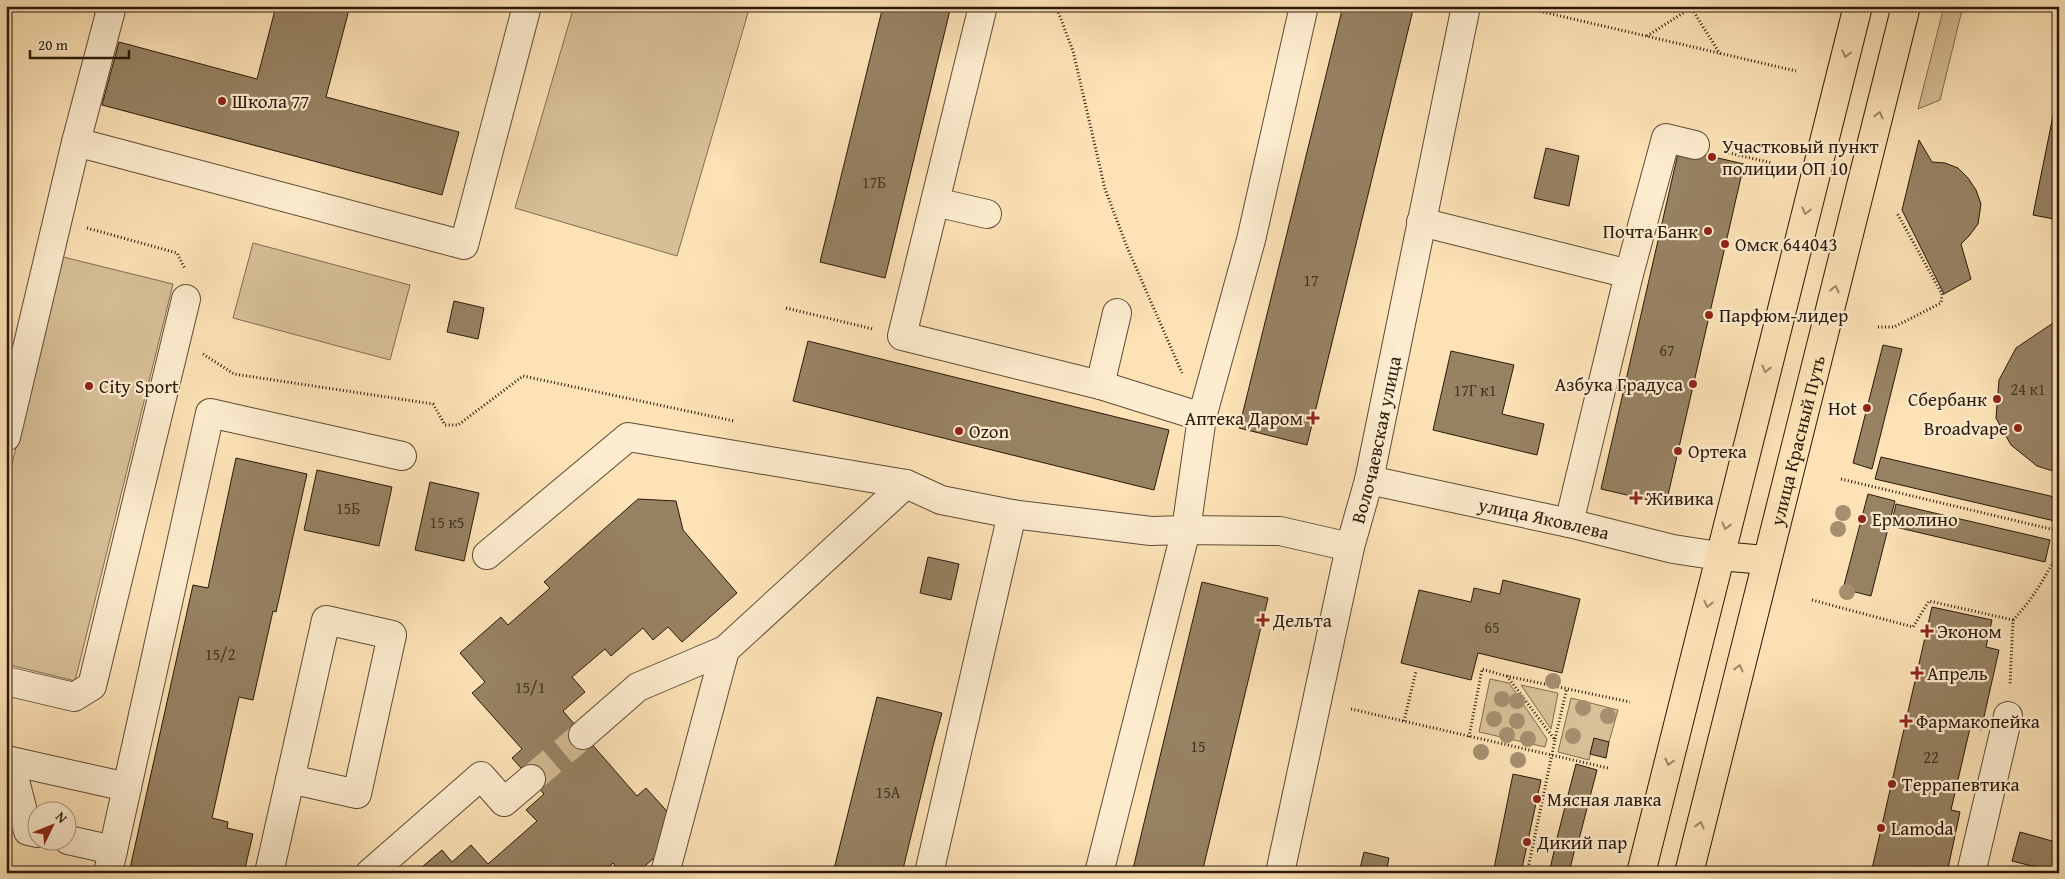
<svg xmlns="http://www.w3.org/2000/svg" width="2065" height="879" font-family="'Gentium Book Plus',serif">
<rect width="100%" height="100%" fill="#fce2b5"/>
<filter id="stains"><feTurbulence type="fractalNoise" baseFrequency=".004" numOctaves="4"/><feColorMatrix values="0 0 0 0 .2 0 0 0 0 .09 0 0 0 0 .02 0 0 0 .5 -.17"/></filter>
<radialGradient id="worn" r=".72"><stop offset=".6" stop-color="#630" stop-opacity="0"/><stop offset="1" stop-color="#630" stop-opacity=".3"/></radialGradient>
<!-- green -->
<g fill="#d8c098" stroke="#816c52">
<polygon points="574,6 750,6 677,256 515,208"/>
<polygon points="1944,6 1963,6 1940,100 1918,109"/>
<polygon points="253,243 410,285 390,360 233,318"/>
<polygon points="63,257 173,284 75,681 6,664 6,488"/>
<polygon points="1490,679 1509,683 1547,739 1545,747 1479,732"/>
<polygon points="1521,685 1558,693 1551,729"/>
<polygon points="1571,698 1618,710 1609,742 1594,739 1589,760 1558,752"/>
</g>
<!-- building -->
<g fill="#978263" stroke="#2a190b">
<polygon points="276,6 350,6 326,97 459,132 442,195 102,105 119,42 257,79"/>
<polygon points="883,6 951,6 885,278 820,262"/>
<polygon points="1343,6 1414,6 1307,445 1239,428"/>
<polygon points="2059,86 2059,220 2033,215"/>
<polygon points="1919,140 1932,162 1945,163 1958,168 1968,178 1976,190 1981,204 1978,224 1969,236 1961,244 1971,279 1944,294 1902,210"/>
<polygon points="1546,148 1579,156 1569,206 1534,198"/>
<polygon points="1679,149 1744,164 1666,504 1601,489"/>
<polygon points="454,301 484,308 478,339 447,332"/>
<polygon points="2059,319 2059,473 2037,466 2011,445 1996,418 1999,380 2016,348"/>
<polygon points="808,341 1169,430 1154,490 793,401"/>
<polygon points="1883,345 1902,349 1872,469 1853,463"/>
<polygon points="1451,351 1514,365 1502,414 1544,424 1537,455 1433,430"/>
<polygon points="1881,457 2059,498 2059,522 1875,479"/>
<polygon points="236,458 307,474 276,612 273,611 253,700 239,697 212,818 228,822 227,828 253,834 244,873 129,873 193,585 208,588"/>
<polygon points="317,470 392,487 379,546 304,530"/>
<polygon points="430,482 479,493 464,561 415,550"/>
<polygon points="1868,494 1895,501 1871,596 1843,589"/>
<polygon points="638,499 676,501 683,530 737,593 682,642 668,627 653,640 643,628 611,656 605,649 572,677 585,692 563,711 637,796 646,788 673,818 663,850 637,873 621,873 613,863 602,873 415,873 442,850 452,862 471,845 488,864 537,821 526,810 544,794 512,758 522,749 472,693 485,682 460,653 501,617 508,625 550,588 544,582"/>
<polygon points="1896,504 2050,540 2045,562 1891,526"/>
<polygon points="928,557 959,564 951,600 920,593"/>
<polygon points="1503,580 1580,599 1562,673 1478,653 1471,680 1401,663 1419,590 1471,602 1474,588 1500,594"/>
<polygon points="1202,582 1268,598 1202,873 1132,873"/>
<polygon points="1932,607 1992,620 1986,647 1999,650 1981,730 1970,728 1951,810 1960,812 1947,873 1871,873"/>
<polygon points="877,697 942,713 933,746 902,873 833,873"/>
<polygon points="1594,738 1609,742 1606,758 1590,754"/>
<polygon points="1576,764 1597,770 1578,843 1557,838"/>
<polygon points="1513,774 1541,780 1521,873 1493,873"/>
<polygon points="2020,832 2059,843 2059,860 2056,872 2012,861"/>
<polygon points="1556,843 1575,848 1569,873 1549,873"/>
<polygon points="1364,852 1389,858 1386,873 1359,873"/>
</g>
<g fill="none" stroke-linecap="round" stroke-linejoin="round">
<!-- minor-tunnel -->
<polyline stroke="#d2ba93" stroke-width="28" stroke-dasharray="28 14" stroke-linecap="butt" points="531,779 583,735"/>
<defs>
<g id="minor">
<polyline points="112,6 76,142 464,245 527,6"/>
<polyline points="983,6 902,336 1100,385 1202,417"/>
<polyline points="935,202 987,214"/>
<polyline points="1421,222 1629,274"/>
<polyline points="1100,385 1117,313"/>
<polyline points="6,437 76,142"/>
<path id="s1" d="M 1369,480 L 1569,523 L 1673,549 L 1719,556"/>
<polyline points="1569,523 1629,274 1666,138 1695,145"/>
<polyline points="487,555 628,437 906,484"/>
<polyline points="6,681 74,697 92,686 186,299"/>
<polyline points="583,735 638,687 725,650"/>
<polyline points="6,760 127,787"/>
<polyline points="10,761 28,831 38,833"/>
<polyline points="68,840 113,850"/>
<polyline points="108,873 210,413 402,456"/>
<polyline points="269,873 326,620 392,635 357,794 290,779"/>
<polyline points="370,873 481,776 504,802 531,779"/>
<polyline points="665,873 725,650 906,484 941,500 1012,514 1151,531 1186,530 1280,531 1350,547"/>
<polyline points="929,873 1012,514"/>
<polyline points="1099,873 1186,530 1202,417 1251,240 1304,6"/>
<path id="s2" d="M 1280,873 L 1350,547 L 1369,480 L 1466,6"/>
<polyline points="1971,873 2008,716"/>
</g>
<g id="major">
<polyline points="1719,556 1766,560"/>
<polyline points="1641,873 1858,6"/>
<path id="s3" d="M 1689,873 L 1906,6"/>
</g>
</defs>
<!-- minor casing -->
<use href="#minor" stroke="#5e4b36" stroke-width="30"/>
<!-- major casing -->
<use href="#major" stroke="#2a190b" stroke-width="30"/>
<!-- path -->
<g stroke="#2a190b" stroke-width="3" stroke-dasharray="1 2.5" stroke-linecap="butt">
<polyline points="1056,6 1073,51 1105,189 1127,247 1182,373"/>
<polyline points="1690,6 1720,54"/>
<polyline points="1526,8 1796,71"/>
<polyline points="1647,36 1691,8"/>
<polyline points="1725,152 1772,163"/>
<polyline points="87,228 177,253 185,269"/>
<polyline points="786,308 873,329"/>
<polyline points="1878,327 1894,327 1941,303 1942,294 1897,213"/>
<polyline points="203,354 234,374 433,404 445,425 458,425 523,376 734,421"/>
<polyline points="1841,479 2059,531"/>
<polyline points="1812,600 1913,627 1929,601 2013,620 2010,685"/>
<path d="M 2013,620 C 2034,598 2045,577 2059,551"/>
<polyline points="1507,676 1555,740 1527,873"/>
<polyline points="1351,709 1608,768"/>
<polyline points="1404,721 1416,671"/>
<polyline points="1469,737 1482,669 1506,676 1630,702"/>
<polyline points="1555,739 1567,688"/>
</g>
<!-- minor -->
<use href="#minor" stroke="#fdeccf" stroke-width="28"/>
<!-- major -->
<use href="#major" stroke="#fce2b5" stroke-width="28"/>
</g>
<!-- trees -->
<g fill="#a58f6f">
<circle cx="1843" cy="513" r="8"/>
<circle cx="1838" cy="529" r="8"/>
<circle cx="1847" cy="592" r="8"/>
<circle cx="1553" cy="681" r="8"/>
<circle cx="1502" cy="699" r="8"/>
<circle cx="1517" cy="701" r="8"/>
<circle cx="1583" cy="708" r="8"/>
<circle cx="1608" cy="716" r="8"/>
<circle cx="1494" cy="719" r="8"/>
<circle cx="1517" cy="721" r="8"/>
<circle cx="1507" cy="735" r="8"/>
<circle cx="1573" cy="736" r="8"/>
<circle cx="1528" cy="739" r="8"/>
<circle cx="1481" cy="752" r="8"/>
<circle cx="1518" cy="760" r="8"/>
</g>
<!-- one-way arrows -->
<defs><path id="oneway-chevron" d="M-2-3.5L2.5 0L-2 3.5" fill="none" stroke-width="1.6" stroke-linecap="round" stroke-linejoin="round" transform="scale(1.25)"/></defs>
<g stroke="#9e8868">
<use href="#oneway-chevron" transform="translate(1846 54) rotate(104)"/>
<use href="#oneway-chevron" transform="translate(1879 115) rotate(-76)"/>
<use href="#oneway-chevron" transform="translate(1806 211) rotate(104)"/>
<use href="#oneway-chevron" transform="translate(1835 289) rotate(-76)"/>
<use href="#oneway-chevron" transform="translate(1766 369) rotate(104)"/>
<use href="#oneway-chevron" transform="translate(1726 526) rotate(104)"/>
<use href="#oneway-chevron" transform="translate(1708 604) rotate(103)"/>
<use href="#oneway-chevron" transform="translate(1739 668) rotate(-76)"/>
<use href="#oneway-chevron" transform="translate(1669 762) rotate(104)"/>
<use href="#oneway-chevron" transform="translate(1700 825) rotate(-76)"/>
</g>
<!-- markers -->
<g fill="#8f2418" stroke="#fdeccf" stroke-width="2">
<circle cx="222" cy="101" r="5"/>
<circle cx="1712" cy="157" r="5"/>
<circle cx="1708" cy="231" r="5"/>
<circle cx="1725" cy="244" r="5"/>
<circle cx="1709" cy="315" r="5"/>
<circle cx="1693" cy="384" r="5"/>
<circle cx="89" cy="386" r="5"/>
<circle cx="1997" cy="399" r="5"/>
<circle cx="1867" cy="408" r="5"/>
<path d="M1310.5 410.5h5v5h5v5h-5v5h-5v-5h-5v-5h5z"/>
<circle cx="2018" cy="428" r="5"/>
<circle cx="959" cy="431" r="5"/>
<circle cx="1678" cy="451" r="5"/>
<path d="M1633.5 490.5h5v5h5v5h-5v5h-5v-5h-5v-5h5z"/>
<circle cx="1862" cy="519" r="5"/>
<path d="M1260.5 612.5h5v5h5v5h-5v5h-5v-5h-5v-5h5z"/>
<path d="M1924.5 623.5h5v5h5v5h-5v5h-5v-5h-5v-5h5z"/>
<path d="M1914.5 665.5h5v5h5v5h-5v5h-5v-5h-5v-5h5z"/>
<path d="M1903.5 713.5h5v5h5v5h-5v5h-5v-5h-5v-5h5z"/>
<circle cx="1892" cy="784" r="5"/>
<circle cx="1537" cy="799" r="5"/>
<circle cx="1881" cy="828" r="5"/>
<circle cx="1527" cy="842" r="5"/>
</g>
<g text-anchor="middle" stroke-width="4.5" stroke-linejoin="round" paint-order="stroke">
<!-- number labels -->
<g font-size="16" fill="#453321">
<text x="874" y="188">17Б</text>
<text x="1311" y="286">17</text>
<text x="1667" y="356">67</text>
<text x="2028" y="395">24 к1</text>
<text x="1475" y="396">17Г к1</text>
<text x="348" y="514">15Б</text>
<text x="447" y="528">15 к5</text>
<text x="1492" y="633">65</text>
<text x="220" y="660">15/2</text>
<text x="530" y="693">15/1</text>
<text x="1198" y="752">15</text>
<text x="1931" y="763">22</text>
<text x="888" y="798">15А</text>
</g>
<!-- poi labels -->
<g font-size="19" fill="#2a190b" stroke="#fdeccf" text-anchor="start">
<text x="232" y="108">Школа 77</text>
<text x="1722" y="153">Участковый пункт<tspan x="1722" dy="22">полиции ОП 10</tspan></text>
<text x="1698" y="238" text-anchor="end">Почта Банк</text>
<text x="1735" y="251">Омск 644043</text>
<text x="1719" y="322">Парфюм-лидер</text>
<text x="1683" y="391" text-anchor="end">Азбука Градуса</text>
<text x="99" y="393">City Sport</text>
<text x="1987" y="406" text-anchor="end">Сбербанк</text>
<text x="1857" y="415" text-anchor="end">Hot</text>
<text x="1303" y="425" text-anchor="end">Аптека Даром</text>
<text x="2008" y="435" text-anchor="end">Broadvape</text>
<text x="969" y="438">Ozon</text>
<text x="1688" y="458">Ортека</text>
<text x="1646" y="505">Живика</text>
<text x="1872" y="526">Ермолино</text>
<text x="1273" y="627">Дельта</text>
<text x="1937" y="638">Эконом</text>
<text x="1927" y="680">Апрель</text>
<text x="1916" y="728">Фармакопейка</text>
<text x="1902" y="791">Террапевтика</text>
<text x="1547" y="806">Мясная лавка</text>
<text x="1891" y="835">Lamoda</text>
<text x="1537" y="849">Дикий пар</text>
</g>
<!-- street labels -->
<g font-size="19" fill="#2a190b" stroke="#fdeccf">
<text dy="7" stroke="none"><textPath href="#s3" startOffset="446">улица Красный Путь</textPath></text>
<text dy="7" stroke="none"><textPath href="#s2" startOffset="444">Волочаевская улица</textPath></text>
<text dy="7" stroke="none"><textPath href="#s1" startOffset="179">улица Яковлева</textPath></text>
</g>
</g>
<!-- margin -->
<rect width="2065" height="879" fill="none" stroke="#fce2b5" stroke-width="25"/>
<rect x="8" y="8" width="2050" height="864" fill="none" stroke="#2a190b" stroke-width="2.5"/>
<rect x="12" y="12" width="2040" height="854" fill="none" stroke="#2a190b"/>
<!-- north arrow -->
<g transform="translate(52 826) rotate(47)"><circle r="24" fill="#fdeccf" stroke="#a99881"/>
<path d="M0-4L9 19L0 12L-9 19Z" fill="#8f2418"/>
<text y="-8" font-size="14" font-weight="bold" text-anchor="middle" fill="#2a190b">N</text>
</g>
<!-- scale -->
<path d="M30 50v8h99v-8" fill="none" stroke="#2a190b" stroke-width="2.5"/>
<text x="38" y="50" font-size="15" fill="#2a190b" stroke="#fdeccf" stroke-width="4" paint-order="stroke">20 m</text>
<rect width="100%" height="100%" filter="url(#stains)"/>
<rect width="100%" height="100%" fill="url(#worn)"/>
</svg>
